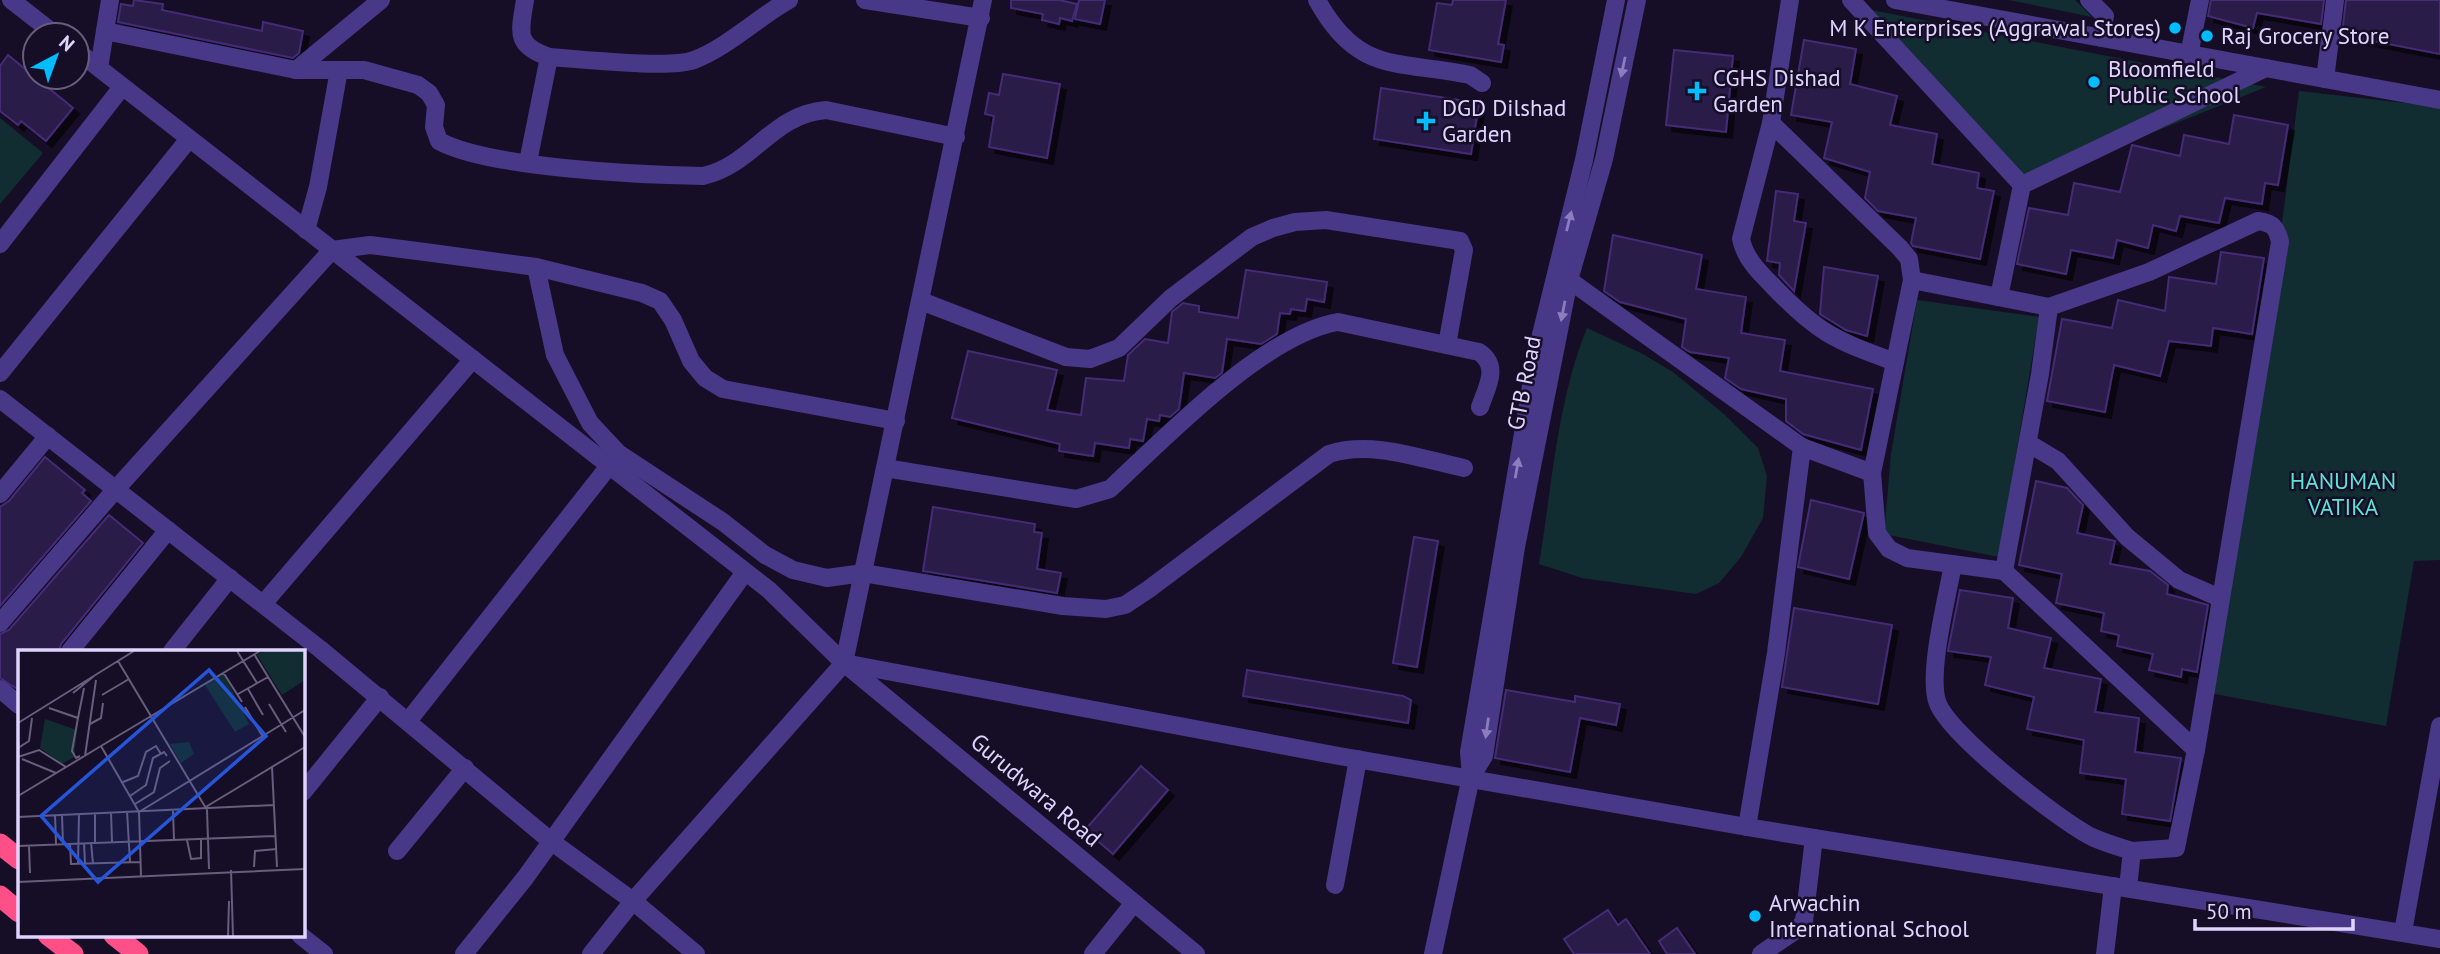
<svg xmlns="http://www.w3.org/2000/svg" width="2440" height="954" font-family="'PT Sans',sans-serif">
<defs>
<filter id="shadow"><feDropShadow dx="6" dy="6" stdDeviation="0" flood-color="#0009"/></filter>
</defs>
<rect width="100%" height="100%" fill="#160e27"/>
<!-- green -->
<g fill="#112d31">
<polygon points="2009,0 2075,0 2092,17"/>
<polygon points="1851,6 2266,87 2022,185"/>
<polygon points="2299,91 2440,107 2440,560 2414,561 2386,726 2210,693 2263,370"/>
<polygon points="0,118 43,153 0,204"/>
<polygon points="1917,300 2039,317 1999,557 1884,534 1891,454"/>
<path d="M 1587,328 L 1641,353 L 1673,372 L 1725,415 L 1758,448 L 1767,476 L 1763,518 L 1741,557 L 1719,583 L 1696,594 L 1582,578 L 1539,564 C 1552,487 1557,401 1587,328 Z"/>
</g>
<!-- building -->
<g fill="#2b1a49" stroke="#452b76" stroke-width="2" filter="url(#shadow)">
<polygon points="134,0 163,4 162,10 262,31 263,22 303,31 299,53 293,58 118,22 121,4 133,6"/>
<polygon points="1011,0 1059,0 1077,4 1072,21 1060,18 1059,24 1042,20 1043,14 1011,8"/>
<polygon points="1079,0 1105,0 1100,24 1075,19"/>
<polygon points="1453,0 1506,0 1498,44 1504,45 1501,62 1429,50 1437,3 1452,5"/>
<polygon points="2211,0 2324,0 2321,24 2257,13 2253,28 2208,16"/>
<polygon points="2346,0 2440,0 2440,54 2342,35"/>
<polygon points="1804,40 1856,49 1850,84 1897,96 1890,125 1937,134 1932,164 1979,173 1977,188 1994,191 1980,259 1913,246 1911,243 1916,218 1878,211 1865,198 1870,172 1824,158 1832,122 1791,115"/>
<polygon points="1674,50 1733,56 1726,132 1666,125"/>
<polygon points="8,55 73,108 46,141 21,121 18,125 0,111 0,66"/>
<polygon points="1003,74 1060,84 1047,158 989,147 994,116 985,114 989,93 999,95"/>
<polygon points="1381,88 1479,103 1471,154 1374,139"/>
<polygon points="2234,115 2288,125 2278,185 2265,183 2262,204 2225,198 2219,223 2180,216 2176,231 2153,225 2148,248 2117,240 2113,258 2071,250 2066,274 2017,264 2029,208 2068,215 2074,183 2120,192 2132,145 2180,156 2184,135 2229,144"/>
<polygon points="1776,191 1798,194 1794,221 1806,223 1794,291 1779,275 1780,263 1767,261"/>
<polygon points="1613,235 1702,255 1696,289 1746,297 1741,333 1785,340 1780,371 1873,389 1861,450 1803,434 1786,421 1786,399 1741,389 1725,378 1729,358 1690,352 1682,347 1686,319 1620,302 1604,291"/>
<polygon points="2221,252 2264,258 2252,334 2213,328 2211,346 2169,341 2160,376 2114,365 2105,412 2047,401 2062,319 2112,328 2118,300 2165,311 2169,277 2216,284"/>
<polygon points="1824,267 1878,276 1867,336 1846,330 1820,314"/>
<polygon points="1246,270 1327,282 1324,302 1307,299 1305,311 1291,309 1290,314 1280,313 1277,334 1261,344 1227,339 1222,373 1215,378 1184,373 1179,409 1170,417 1160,415 1159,421 1147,419 1143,441 1130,439 1129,448 1095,443 1093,456 1059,451 1060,444 952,418 968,351 1057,370 1047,410 1081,415 1086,378 1124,381 1128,355 1145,339 1168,343 1172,312 1183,303 1199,306 1199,312 1238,318"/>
<polygon points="45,457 85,490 82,493 91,501 0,606 0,507 9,501"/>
<polygon points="2036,481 2067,488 2083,505 2077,533 2115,541 2110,564 2150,571 2168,585 2167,594 2208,605 2197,672 2182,669 2181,677 2149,670 2153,654 2117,646 2119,635 2101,631 2104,613 2056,603 2062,574 2019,565"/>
<polygon points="1811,500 1864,513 1849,579 1798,567"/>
<polygon points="933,507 1035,524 1034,532 1042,533 1037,569 1061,573 1057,593 923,571"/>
<polygon points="109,515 143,543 61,644 59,651 19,651 19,690 0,678 0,634 9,630"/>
<polygon points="1414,537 1438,541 1417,667 1393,663"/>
<polygon points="1960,590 2013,598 2008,628 2051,638 2044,668 2101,679 2095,712 2139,718 2135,752 2181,758 2170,821 2122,814 2126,779 2080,773 2084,740 2027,729 2034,697 1985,685 1991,657 1948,651"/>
<polygon points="1794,608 1892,625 1878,704 1782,687"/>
<polygon points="1247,670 1403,696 1411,700 1408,723 1243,696"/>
<polygon points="1506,690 1575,702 1575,696 1620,704 1616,725 1580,718 1570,772 1495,758"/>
<polygon points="1141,766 1168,790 1113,854 1085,830"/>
<polygon points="1608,910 1618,925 1626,919 1650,954 1574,954 1564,939"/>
<polygon points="1677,928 1695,954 1667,954 1659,941"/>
</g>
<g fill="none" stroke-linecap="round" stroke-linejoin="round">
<!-- minor -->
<g stroke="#473888" stroke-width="18">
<polyline points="11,0 56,35"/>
<path d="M 525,0 C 520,32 514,45 549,57 C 581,59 669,69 694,60 C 728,47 757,18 789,0"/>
<polyline points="865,0 981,18"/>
<path d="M 1317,0 C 1358,75 1398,60 1470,75 L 1482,83"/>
<polyline points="1790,0 1771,123 1900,248 1909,259 1912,280 1872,473 1877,533 1889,549 1907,558 2004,571 2040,374 2049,307 1912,280"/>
<polyline points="1851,0 2022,185 1999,297"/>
<polyline points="1895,0 2440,100"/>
<polyline points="2089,0 2105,16 2101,38"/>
<path d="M 105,31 L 296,70 L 364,70 L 418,85 L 429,93 L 436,105 L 434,127 L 439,141 C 488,168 642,175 703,176 C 753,165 772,114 826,110 L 956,137"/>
<polyline points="77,51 769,590 844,663 1196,954"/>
<polyline points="2189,55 2200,0"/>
<polyline points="99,68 110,0"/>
<polyline points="296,70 381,0"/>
<polyline points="2325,79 2335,0"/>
<path d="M 1771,123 L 1741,239 C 1745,258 1758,271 1771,284 C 1816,332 1834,340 1895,362"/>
<polyline points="528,162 549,57"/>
<polyline points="2022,185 2266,68"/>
<polyline points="306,230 318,187 339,70"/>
<polyline points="0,244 122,87"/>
<path d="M 536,267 L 555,355 L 590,423 L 618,453 L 723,522 L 765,555 L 793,570 L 827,578 L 863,573 L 1063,606 L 1106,609 L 1125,605 L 1149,589 L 1329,454 C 1372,440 1421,459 1464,468"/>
<polyline points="1559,277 1569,280 1802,447"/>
<polyline points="921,301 1066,357 1090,359 1119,348 1171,298 1252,237 1273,228 1295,222 1326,220 1460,241 1464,250 1447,345"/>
<path d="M 2049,307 L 2149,272 L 2258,221 C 2273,223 2277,228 2280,242 L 2196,750 L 2176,848 L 2132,851"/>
<polyline points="0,373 189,139"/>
<polyline points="0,399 320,649 552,842 633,901 696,954"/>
<polyline points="2028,443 2058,461 2127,537 2179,580 2220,598"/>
<path d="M 885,468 L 1076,499 L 1110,489 C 1166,437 1263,335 1338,322 L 1479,352 C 1500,366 1487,387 1480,407"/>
<polyline points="0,494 48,436"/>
<path d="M 1953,564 C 1947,598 1928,671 1937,701 C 1946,733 2060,821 2092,837 C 2105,843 2119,847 2132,851 L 2128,887"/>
<polyline points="2004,571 2196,750"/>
<polyline points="263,604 473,359"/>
<polyline points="0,623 116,489 332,250 370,245 425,252 536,267 642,293 660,301 673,320 691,361 705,378 723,389 896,421"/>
<polyline points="70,651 168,530"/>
<polyline points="172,651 230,578"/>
<polyline points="844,663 983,0"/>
<polyline points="0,689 19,705"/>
<polyline points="409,720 609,466"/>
<polyline points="1471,777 1484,756 1516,547 1569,280 1604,159 1637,0"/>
<polyline points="303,792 380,697"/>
<polyline points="1747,827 1776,653 1802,447 1872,473"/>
<polyline points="397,851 465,768"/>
<polyline points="1335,885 1358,759"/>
<polyline points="2403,932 2440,726"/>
<polyline points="300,935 324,954"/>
<polyline points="464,954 525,878 745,572"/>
<polyline points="591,954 633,901 844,663 1339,756 1747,827 2440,939"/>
<polyline points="1093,954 1134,903"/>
<polyline points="1433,954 1471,777 1469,752 1537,351 1584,160 1616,0"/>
<polyline points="1761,954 1799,928 1804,921 1814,838"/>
<polyline points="2105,954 2113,886"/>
</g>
<!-- highway -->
<g stroke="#ff4f88" stroke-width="21">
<polyline points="0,844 19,859"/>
<polyline points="0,896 19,912"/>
<polyline points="48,935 73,954"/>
<polyline points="114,935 138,954"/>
</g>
</g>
<!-- one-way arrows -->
<defs><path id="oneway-solid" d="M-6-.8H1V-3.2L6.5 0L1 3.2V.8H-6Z" transform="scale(1.75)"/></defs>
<g fill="#8c7ebe">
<use href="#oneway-solid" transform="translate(1623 67) rotate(102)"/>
<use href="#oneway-solid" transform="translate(1569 221) rotate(-76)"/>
<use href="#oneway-solid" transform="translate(1563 311) rotate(101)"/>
<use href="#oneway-solid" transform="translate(1517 468) rotate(-80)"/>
<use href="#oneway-solid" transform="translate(1487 728) rotate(98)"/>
</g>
<!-- markers -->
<g fill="#00bdff" stroke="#160e27" stroke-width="2.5">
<circle cx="2175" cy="28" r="7"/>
<circle cx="2207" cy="36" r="7"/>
<circle cx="2094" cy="82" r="7"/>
<path d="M1693.5 80.5h7v7h7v7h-7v7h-7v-7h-7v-7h7z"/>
<path d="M1422.5 110.5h7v7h7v7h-7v7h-7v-7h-7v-7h7z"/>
<circle cx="1755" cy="916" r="7"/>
</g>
<g text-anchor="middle" stroke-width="5" stroke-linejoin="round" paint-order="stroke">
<!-- poi labels -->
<g font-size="23" fill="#e0d4ff" stroke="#160e27" text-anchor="start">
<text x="2161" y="36" text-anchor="end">M K Enterprises (Aggrawal Stores)</text>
<text x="2221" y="44">Raj Grocery Store</text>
<text x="2108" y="77">Bloomfield<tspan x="2108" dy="26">Public School</tspan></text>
<text x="1713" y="86">CGHS Dishad<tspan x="1713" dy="26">Garden</tspan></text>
<text x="1442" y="116">DGD Dilshad<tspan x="1442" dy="26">Garden</tspan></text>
<text x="1769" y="911">Arwachin<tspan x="1769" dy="26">International School</tspan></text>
</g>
<!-- street labels -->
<g font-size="23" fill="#e0d4ff" stroke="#160e27">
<text transform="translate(1524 383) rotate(-79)" y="8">GTB Road</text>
<text transform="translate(1036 790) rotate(40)" y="8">Gurudwara Road</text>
</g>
<!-- park labels -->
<g font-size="23" fill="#5be4d8" stroke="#160e27">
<text x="2343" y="489">HANUMAN<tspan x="2343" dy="26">VATIKA</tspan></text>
</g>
</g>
<!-- overview -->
<g transform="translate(18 650)">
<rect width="287" height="287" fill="#160e27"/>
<path d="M 246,1 L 287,1 L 287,30 L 264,45 L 239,5 ZM 205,22 L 231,74 L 217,82 L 187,35 ZM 27,69 L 59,80 L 56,107 L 44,114 L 22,98 ZM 171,92 L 176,104 L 163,113 L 152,94 Z" fill="#112d31"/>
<path fill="none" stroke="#675d7d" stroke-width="2" d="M 219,1 L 239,33M 236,4 L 287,87M 100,11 L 189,160 L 191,219M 205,22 L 224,52M 230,39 L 245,65M 55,43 L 76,26M 220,44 L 250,27M 84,45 L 111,29M 251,54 L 268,82M 227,57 L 245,87M 31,58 L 60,68 L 54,101 L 58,108 L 62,106M 60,68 L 66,38M 0,73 L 116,1M 72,74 L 83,68 L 85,53M 0,98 L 11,91 L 14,68M 67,106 L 78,30M 0,107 L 21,100 L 48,117M 4,109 L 38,123M 254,117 L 259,217M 105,132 L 120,126 L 128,102 L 138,96 L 143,104M 0,146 L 83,96M 112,146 L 128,135 L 135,108 L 146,102 L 149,106M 117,154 L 136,142 L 142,118 L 152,111M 186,158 L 287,97M 109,161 L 112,212M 155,161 L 156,190M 93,162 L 94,192M 121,162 L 83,96 L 242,1M 77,163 L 77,192M 37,165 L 38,194M 44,165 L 45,194M 0,167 L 256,155M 169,190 L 173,209 L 183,208 L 183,190M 73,192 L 75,214M 66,193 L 67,214M 52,194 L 53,214 L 122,212M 0,196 L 258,186M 11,196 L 12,223M 60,214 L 61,164M 236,217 L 237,201 L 259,199M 213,220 L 215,286M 123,226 L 121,162 L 287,60M 0,232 L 287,219M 210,286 L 211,251"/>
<path fill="#2755da" fill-opacity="0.15" stroke="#2755da" stroke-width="3.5" d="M 191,20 L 248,86 L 80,232 L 23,166 Z"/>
<rect width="287" height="287" fill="none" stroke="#e0d4ff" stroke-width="3.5"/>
</g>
<!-- north arrow -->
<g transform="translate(56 56) rotate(41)"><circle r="33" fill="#160e27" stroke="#675d7d" stroke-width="2"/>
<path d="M0-5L12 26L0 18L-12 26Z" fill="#00bdff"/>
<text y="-10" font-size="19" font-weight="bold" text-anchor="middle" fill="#e0d4ff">N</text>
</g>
<!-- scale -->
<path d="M2195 919v10h158v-10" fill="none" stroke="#e0d4ff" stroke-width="3.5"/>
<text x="2206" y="919" font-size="21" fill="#e0d4ff" stroke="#160e27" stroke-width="5" paint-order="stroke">50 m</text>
</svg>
